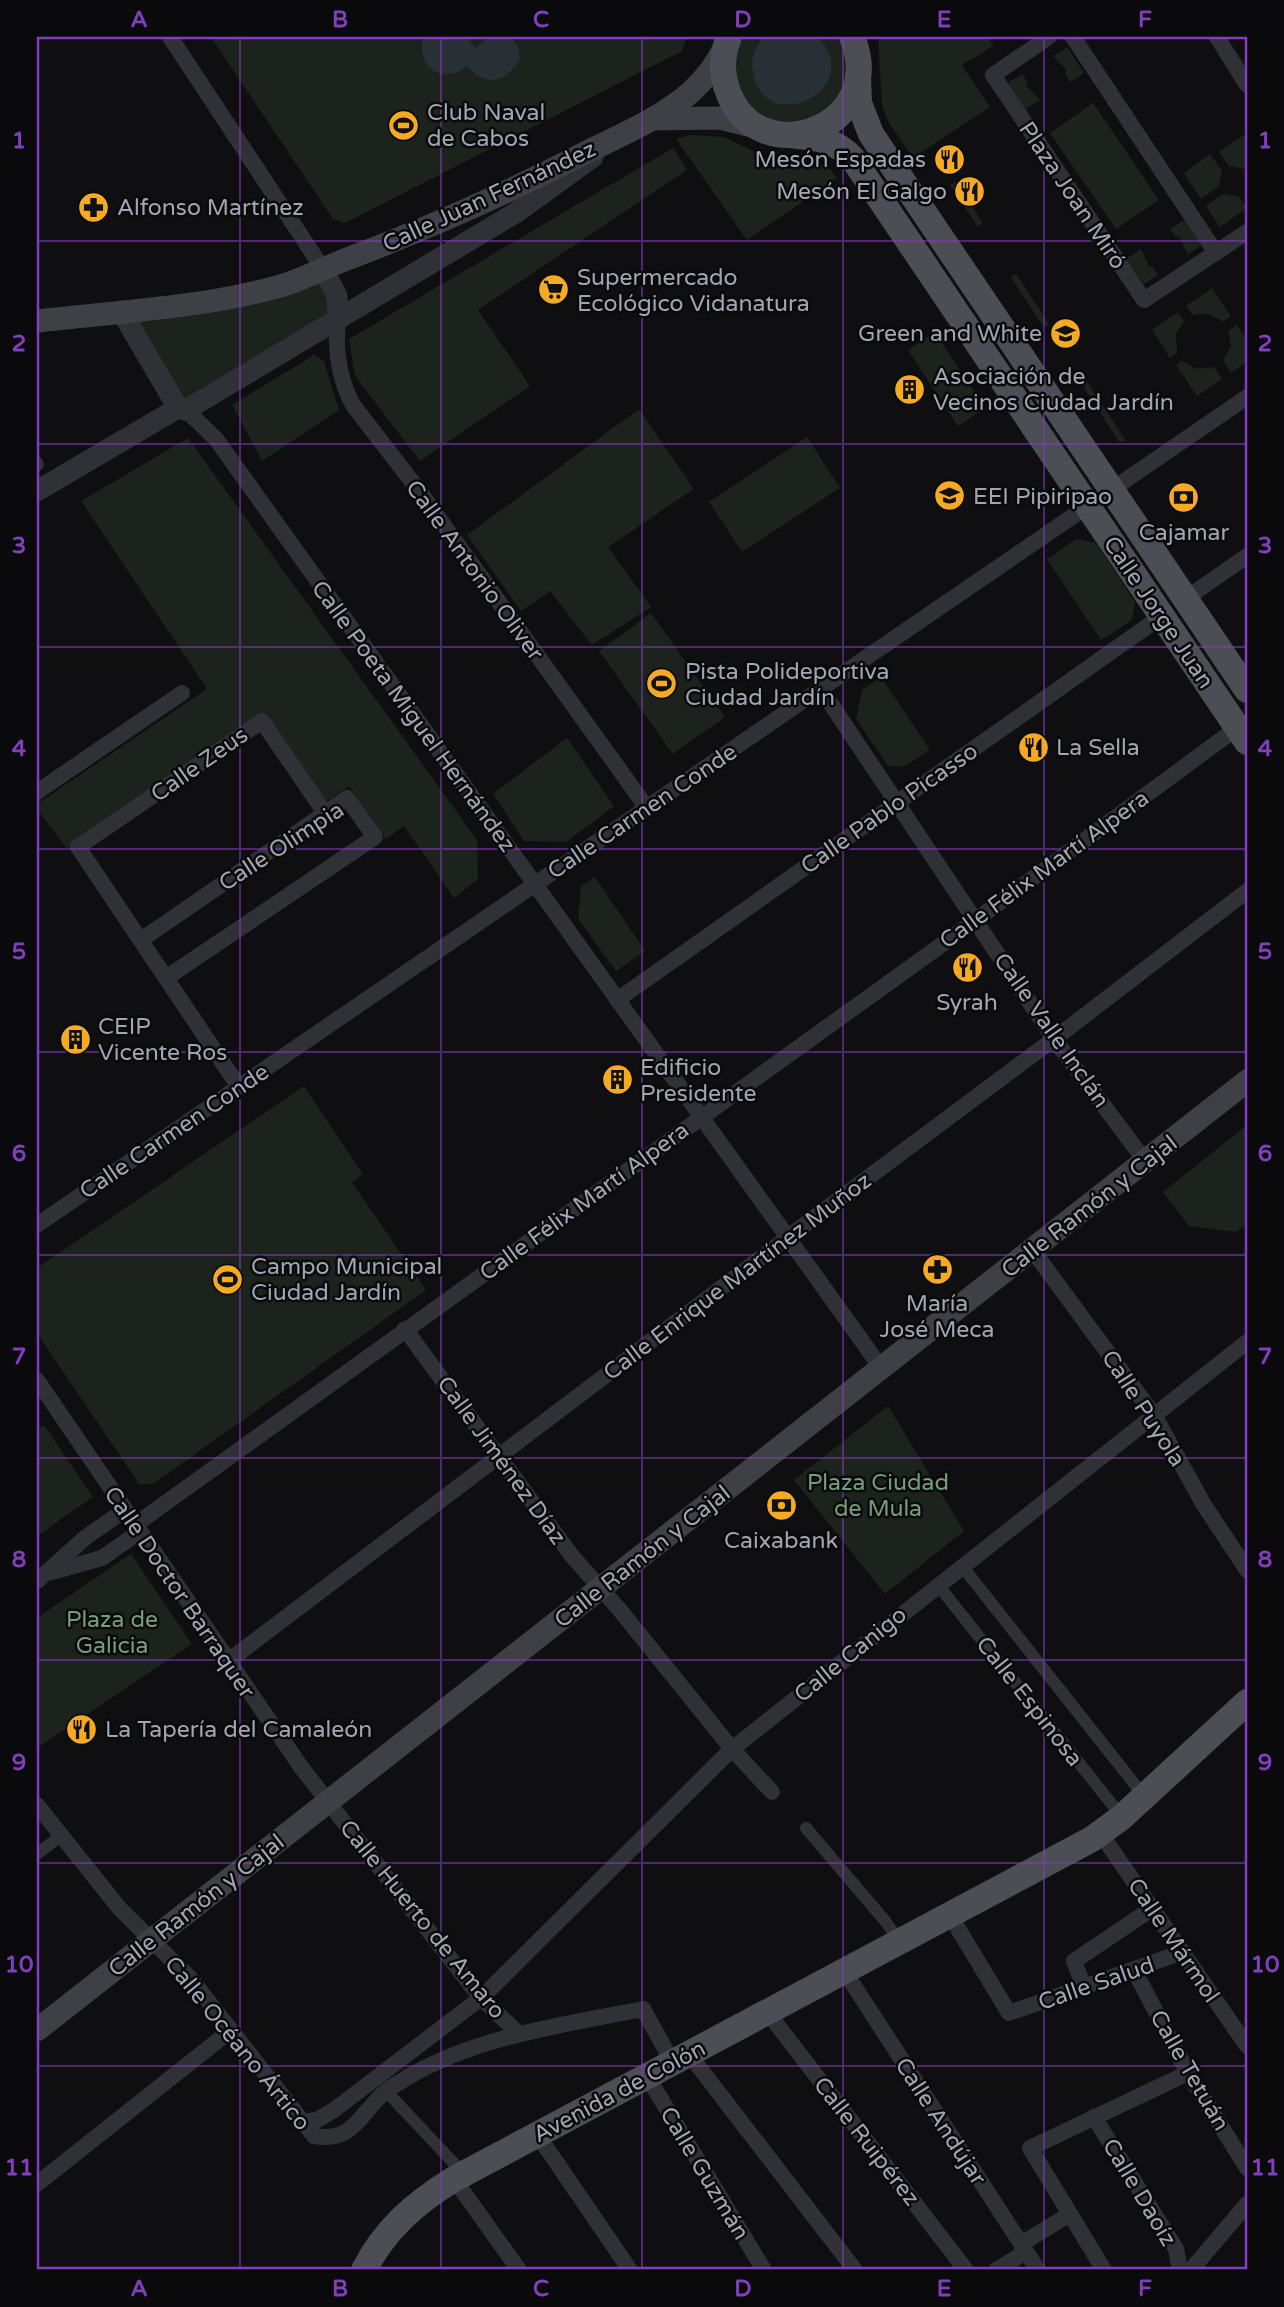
<svg xmlns="http://www.w3.org/2000/svg" width="1284" height="2307" font-family="'Varela Round',sans-serif">
<rect width="100%" height="100%" fill="#0f0f11"/>
<!-- green -->
<g fill="#1c231c">
<polygon points="211,37 687,37 682,51 345,223 333,219"/>
<polygon points="729,37 852,37 859,68 818,130 745,118 726,44"/>
<polygon points="878,37 988,37 993,46 962,65 990,107 913,158 888,121 882,105"/>
<polygon points="1067,47 1084,73 1070,82 1065,73 1066,69 1053,56"/>
<polygon points="1022,74 1027,81 1026,85 1040,100 1025,109 1008,83"/>
<polygon points="1093,103 1159,200 1116,229 1050,133"/>
<polygon points="691,135 724,137 771,160 822,165 829,168 837,178 747,240 676,139"/>
<polygon points="1243,135 1247,141 1247,167 1244,169 1229,166 1219,152"/>
<polygon points="673,148 687,170 478,310 530,386 420,461 355,376 349,339"/>
<polygon points="1210,154 1222,171 1219,186 1201,199 1184,173"/>
<polygon points="956,182 983,223 978,227 950,185"/>
<polygon points="1224,194 1239,197 1247,208 1220,227 1206,206"/>
<polygon points="1184,220 1201,245 1188,255 1179,236 1176,237 1170,229"/>
<polygon points="1141,249 1149,267 1153,267 1158,275 1144,284 1126,259"/>
<polygon points="323,269 339,312 186,410 121,311"/>
<polygon points="1016,274 1049,324 1044,328 1011,277"/>
<path d="M 1212,288 L 1231,316 L 1223,322 C 1212,314 1205,312 1193,315 L 1186,306 Z"/>
<polygon points="1178,312 1184,321 1176,333 1177,353 1170,358 1152,330"/>
<polygon points="1237,325 1247,340 1247,362 1231,373 1223,360 1231,346 1228,331"/>
<polygon points="935,332 985,408 958,426 908,350"/>
<polygon points="314,355 324,361 339,410 262,461 232,405"/>
<polygon points="1182,361 1197,369 1214,367 1222,379 1197,396 1176,365"/>
<polygon points="1082,374 1126,441 1119,442 1077,377"/>
<polygon points="639,409 694,489 608,547 651,607 592,645 550,591 521,611 467,535"/>
<polygon points="807,437 840,488 742,552 709,502"/>
<polygon points="188,438 477,840 478,879 454,898 404,826 386,839 349,786 323,804 262,716 67,849 37,809 37,804 207,689 81,501"/>
<polygon points="1076,539 1096,543 1135,602 1132,620 1101,640 1047,559"/>
<polygon points="651,613 725,717 673,754 599,651"/>
<polygon points="881,677 930,750 904,767 888,766 856,719 862,690"/>
<polygon points="567,738 614,806 566,842 524,841 493,794"/>
<polygon points="595,877 645,951 616,971 578,919 581,886"/>
<polygon points="304,1086 363,1174 352,1182 426,1290 153,1484 139,1484 37,1333 37,1268"/>
<polygon points="1247,1125 1247,1224 1236,1232 1189,1226 1163,1192"/>
<polygon points="888,1406 964,1531 885,1594 794,1480"/>
<polygon points="44,1425 93,1497 37,1536 37,1430"/>
<polygon points="131,1554 192,1644 37,1748 37,1618"/>
</g>
<!-- water -->
<g fill="#283036">
<path d="M 423,37 L 467,37 L 475,48 L 485,41 L 487,37 L 511,37 L 518,47 L 520,60 C 505,83 485,87 467,66 C 442,86 416,67 423,37 Z"/>
<path d="M 764,37 L 818,37 C 868,90 764,139 753,72 C 750,59 755,46 764,37 Z"/>
</g>
<g fill="none" stroke-linecap="round" stroke-linejoin="round">
<!-- pedestrian -->
<g stroke="#303136" stroke-width="12">
<polyline points="37,462 38,465"/>
<polyline points="962,1566 1144,1796"/>
<polyline points="938,1585 1122,1817"/>
<polyline points="806,1828 886,1922 900,1943"/>
<polyline points="37,1854 62,1835"/>
<polyline points="386,2091 464,2174"/>
</g>
<!-- minor -->
<g stroke="#303136" stroke-width="16">
<polyline points="170,37 323,269"/>
<polyline points="1049,37 993,75 1144,300 1247,232"/>
<polyline points="1073,37 1216,253"/>
<polyline points="1217,37 1247,85"/>
<path d="M 338,320 C 335,349 339,379 353,405 L 420,492 L 647,808"/>
<polyline points="186,410 216,439 882,1369"/>
<polyline points="1185,599 1247,556"/>
<polyline points="821,689 1054,1039 1145,1161"/>
<polyline points="37,792 182,693"/>
<polyline points="141,940 347,798 375,837 166,978"/>
<polyline points="617,1000 1162,616"/>
<polyline points="239,1087 78,847 262,721 325,813"/>
<polyline points="37,1225 1247,397"/>
<polyline points="1033,1251 1154,1415 1204,1505 1247,1570"/>
<polyline points="405,1329 572,1556 619,1609 732,1749 772,1792"/>
<polyline points="37,1380 301,1767 481,1998 519,2034"/>
<polyline points="135,1525 976,920 1237,728"/>
<polyline points="52,1572 102,1558 139,1532"/>
<polyline points="37,1581 86,1537 125,1510"/>
<polyline points="227,1662 787,1238 1054,1039 1247,891"/>
<path d="M 37,1805 L 120,1909 L 190,1978 L 314,2136 C 354,2143 360,2113 386,2091 C 392,2086 401,2082 408,2077 C 478,2036 564,2025 643,2009 L 673,2063"/>
<polyline points="1101,1834 1247,2046"/>
<polyline points="951,1917 1009,2013 1183,1952"/>
<polyline points="1134,1970 1188,2073 1247,2168"/>
<polyline points="845,1972 1038,2270"/>
<polyline points="1084,1987 1074,1961 1153,1908"/>
<polyline points="768,2013 966,2270"/>
<polyline points="689,2054 855,2270"/>
<polyline points="647,2076 764,2270"/>
<polyline points="1094,2117 1176,2249 1180,2270"/>
<polyline points="302,2122 317,2120 334,2110 481,1998 732,1749 1247,1342"/>
<polyline points="537,2134 630,2270"/>
<polyline points="454,2179 519,2270"/>
<polyline points="37,2184 230,2031"/>
<polyline points="1021,2244 1070,2214"/>
<polyline points="996,2270 1026,2252"/>
<polyline points="1104,2270 1030,2148 1188,2073"/>
<polyline points="1191,2270 1247,2204"/>
</g>
<!-- tertiary -->
<g stroke="#303136" stroke-width="21">
<polyline points="323,269 337,296 338,320"/>
<polyline points="121,311 178,408"/>
<polyline points="37,491 178,408 186,410 517,212 593,157"/>
</g>
<!-- secondary -->
<g stroke="#3e4046" stroke-width="23">
<polyline points="652,119 720,118 760,128"/>
<path d="M 37,321 C 115,312 197,308 273,288 C 299,282 323,268 347,259 C 429,228 507,193 585,153 C 621,135 660,119 691,92 C 705,79 717,64 725,46"/>
<polyline points="37,2030 1247,1081"/>
</g>
<!-- primary -->
<g stroke="#4c4e55" stroke-width="26">
<path d="M 729,37 C 722,54 721,72 727,89 C 756,176 890,128 852,37"/>
<polyline points="858,77 859,103 871,134 1247,690"/>
<path d="M 788,135 C 814,137 835,139 853,159 L 1247,742"/>
<path d="M 364,2270 C 385,2229 415,2203 454,2179 L 1092,1839 L 1122,1817 L 1247,1702"/>
</g>
</g>
<!-- grid -->
<path fill="none" stroke="#813ebd" stroke-width="2" stroke-opacity="0.55" d="M 240,37 L 240,2270M 441,37 L 441,2270M 642,37 L 642,2270M 843,37 L 843,2270M 1044,37 L 1044,2270M 37,241 L 1247,241M 37,444 L 1247,444M 37,647 L 1247,647M 37,849 L 1247,849M 37,1052 L 1247,1052M 37,1255 L 1247,1255M 37,1458 L 1247,1458M 37,1660 L 1247,1660M 37,1863 L 1247,1863M 37,2066 L 1247,2066"/>
<!-- icons -->
<defs>
<symbol id="stadium-disc" viewBox="-11 -11 22 22"><circle r="9.5" fill="#f6aa22" stroke="#0a0a0c"/><path d="M0-5a6.5 5 0 1 0 0 10a6.5 5 0 1 0 0-10ZM-3.5-1.8h7v3.6h-7Z" fill="#111"/></symbol>
<symbol id="restaurant-disc" viewBox="-11 -11 22 22"><circle r="9.5" fill="#f6aa22" stroke="#0a0a0c"/><path d="M-5-6h1v4h1v-4h1v4h1v-4h1v5L-1.5 .5V6h-2V.5L-5-1ZM5-6V6H3V1.5H1.5Q1.5-4 5-6Z" fill="#111"/></symbol>
<symbol id="pharmacy-disc" viewBox="-11 -11 22 22"><circle r="9.5" fill="#f6aa22" stroke="#0a0a0c"/><path d="M-2-6h4v4h4v4h-4v4h-4v-4h-4v-4h4Z" fill="#111"/></symbol>
<symbol id="supermarket-disc" viewBox="-11 -11 22 22"><circle r="9.5" fill="#f6aa22" stroke="#0a0a0c"/><path d="M-6-5.5h2.5l.6 2H6L4.5 2H-2.5L-4.4-4H-6ZM-1.5 3.2a1.3 1.3 0 1 0 .1 0ZM3 3.2a1.3 1.3 0 1 0 .1 0Z" fill="#111"/></symbol>
<symbol id="school-disc" viewBox="-11 -11 22 22"><circle r="9.5" fill="#f6aa22" stroke="#0a0a0c"/><path d="M0-5L7-2L0 1L-7-2ZM-4 1L0 2.5L4 1V4Q0 6-4 4Z" fill="#111"/></symbol>
<symbol id="building-disc" viewBox="-11 -11 22 22"><circle r="9.5" fill="#f6aa22" stroke="#0a0a0c"/><path d="M-4-6H4V6H1V3H-1V6H-4ZM-2.5-4.3h1.7v1.8h-1.7ZM.8-4.3h1.7v1.8H.8ZM-2.5-1h1.7V.8h-1.7ZM.8-1h1.7V.8H.8Z" fill="#111"/></symbol>
<symbol id="bank-disc" viewBox="-11 -11 22 22"><circle r="9.5" fill="#f6aa22" stroke="#0a0a0c"/><path d="M-6-4H6V4H-6ZM0-2.3a2.3 2.3 0 1 0 0 4.6a2.3 2.3 0 1 0 0-4.6Z" fill="#111"/></symbol>
</defs>
<g fill-rule="evenodd">
<use href="#stadium-disc" x="386" y="108" width="35" height="35"/>
<use href="#restaurant-disc" x="932" y="142" width="35" height="35"/>
<use href="#restaurant-disc" x="952" y="174" width="35" height="35"/>
<use href="#pharmacy-disc" x="76" y="190" width="35" height="35"/>
<use href="#supermarket-disc" x="536" y="272" width="35" height="35"/>
<use href="#school-disc" x="1048" y="316" width="35" height="35"/>
<use href="#building-disc" x="892" y="372" width="35" height="35"/>
<use href="#school-disc" x="932" y="478" width="35" height="35"/>
<use href="#bank-disc" x="1166" y="480" width="35" height="35"/>
<use href="#stadium-disc" x="644" y="666" width="35" height="35"/>
<use href="#restaurant-disc" x="1016" y="730" width="35" height="35"/>
<use href="#restaurant-disc" x="950" y="950" width="35" height="35"/>
<use href="#building-disc" x="58" y="1022" width="35" height="35"/>
<use href="#building-disc" x="600" y="1062" width="35" height="35"/>
<use href="#pharmacy-disc" x="920" y="1252" width="35" height="35"/>
<use href="#stadium-disc" x="210" y="1262" width="35" height="35"/>
<use href="#bank-disc" x="764" y="1488" width="35" height="35"/>
<use href="#restaurant-disc" x="64" y="1712" width="35" height="35"/>
</g>
<g text-anchor="middle" stroke-width="5" stroke-linejoin="round" paint-order="stroke">
<!-- poi labels -->
<g font-size="23" fill="#a0a6b2" stroke="#0a0a0c" text-anchor="start">
<text x="427" y="120">Club Naval<tspan x="427" dy="26">de Cabos</tspan></text>
<text x="926" y="167" text-anchor="end">Mesón Espadas</text>
<text x="947" y="199" text-anchor="end">Mesón El Galgo</text>
<text x="117" y="215">Alfonso Martínez</text>
<text x="577" y="285">Supermercado<tspan x="577" dy="26">Ecológico Vidanatura</tspan></text>
<text x="1042" y="341" text-anchor="end">Green and White</text>
<text x="933" y="384">Asociación de<tspan x="933" dy="26">Vecinos Ciudad Jardín</tspan></text>
<text x="973" y="504">EEI Pipiripao</text>
<text x="1184" y="540" text-anchor="middle">Cajamar</text>
<text x="685" y="679">Pista Polideportiva<tspan x="685" dy="26">Ciudad Jardín</tspan></text>
<text x="1056" y="755">La Sella</text>
<text x="967" y="1010" text-anchor="middle">Syrah</text>
<text x="98" y="1034">CEIP<tspan x="98" dy="26">Vicente Ros</tspan></text>
<text x="640" y="1075">Edificio<tspan x="640" dy="26">Presidente</tspan></text>
<text x="251" y="1274">Campo Municipal<tspan x="251" dy="26">Ciudad Jardín</tspan></text>
<text x="937" y="1311" text-anchor="middle">María<tspan x="937" dy="26">José Meca</tspan></text>
<text x="781" y="1548" text-anchor="middle">Caixabank</text>
<text x="105" y="1737">La Tapería del Camaleón</text>
</g>
<!-- street labels -->
<g font-size="23" fill="#a0a6b2" stroke="#0a0a0c">
<text transform="translate(1073 195) rotate(56)" y="8">Plaza Joan Miró</text>
<text transform="translate(489 196) rotate(-25)" y="8">Calle Juan Fernández</text>
<text transform="translate(475 570) rotate(54)" y="8">Calle Antonio Oliver</text>
<text transform="translate(1159 612) rotate(56)" y="8">Calle Jorge Juan</text>
<text transform="translate(414 716) rotate(54)" y="8">Calle Poeta Miguel Hernández</text>
<text transform="translate(199 764) rotate(-35)" y="8">Calle Zeus</text>
<text transform="translate(889 808) rotate(-35)" y="8">Calle Pablo Picasso</text>
<text transform="translate(642 811) rotate(-34)" y="8">Calle Carmen Conde</text>
<text transform="translate(281 846) rotate(-33)" y="8">Calle Olimpia</text>
<text transform="translate(1044 869) rotate(-36)" y="8">Calle Félix Martí Alpera</text>
<text transform="translate(1052 1030) rotate(55)" y="8">Calle Valle Inclán</text>
<text transform="translate(174 1131) rotate(-34)" y="8">Calle Carmen Conde</text>
<text transform="translate(584 1201) rotate(-36)" y="8">Calle Félix Martí Alpera</text>
<text transform="translate(1089 1206) rotate(-38)" y="8">Calle Ramón y Cajal</text>
<text transform="translate(737 1276) rotate(-37)" y="8">Calle Enrique Martínez Muñoz</text>
<text transform="translate(1144 1408) rotate(57)" y="8">Calle Puyola</text>
<text transform="translate(502 1460) rotate(54)" y="8">Calle Jiménez Díaz</text>
<text transform="translate(642 1556) rotate(-38)" y="8">Calle Ramón y Cajal</text>
<text transform="translate(180 1592) rotate(56)" y="8">Calle Doctor Barraquer</text>
<text transform="translate(850 1654) rotate(-39)" y="8">Calle Canigo</text>
<text transform="translate(1030 1701) rotate(52)" y="8">Calle Espinosa</text>
<text transform="translate(196 1905) rotate(-38)" y="8">Calle Ramón y Cajal</text>
<text transform="translate(423 1919) rotate(51)" y="8">Calle Huerto de Amaro</text>
<text transform="translate(1174 1940) rotate(56)" y="8">Calle Mármol</text>
<text transform="translate(1096 1983) rotate(-19)" y="8">Calle Salud</text>
<text transform="translate(238 2043) rotate(51)" y="8">Calle Océano Ártico</text>
<text transform="translate(1190 2070) rotate(60)" y="8">Calle Tetuán</text>
<text transform="translate(619 2091) rotate(-28)" y="8">Avenida de Colón</text>
<text transform="translate(941 2121) rotate(57)" y="8">Calle Andújar</text>
<text transform="translate(867 2141) rotate(52)" y="8">Calle Ruipérez</text>
<text transform="translate(705 2173) rotate(59)" y="8">Calle Guzmán</text>
<text transform="translate(1140 2192) rotate(59)" y="8">Calle Daoíz</text>
</g>
<!-- park labels -->
<g font-size="23" fill="#769e78" stroke="#0a0a0c">
<text x="878" y="1490">Plaza Ciudad<tspan x="878" dy="26">de Mula</tspan></text>
<text x="112" y="1627">Plaza de<tspan x="112" dy="26">Galicia</tspan></text>
</g>
</g>
<!-- border -->
<rect width="1284" height="2307" fill="none" stroke="#0a0a0c" stroke-width="77"/>
<rect x="38" y="38" width="1208" height="2230" fill="none" stroke="#813ebd" stroke-width="2.5"/>
<g font-size="23" text-anchor="middle" font-weight="bold" fill="#813ebd">
<text x="139" y="27">A</text>
<text x="340" y="27">B</text>
<text x="541" y="27">C</text>
<text x="743" y="27">D</text>
<text x="944" y="27">E</text>
<text x="1145" y="27">F</text>
<text x="19" y="148">1</text>
<text x="1265" y="148">1</text>
<text x="19" y="351">2</text>
<text x="1265" y="351">2</text>
<text x="19" y="553">3</text>
<text x="1265" y="553">3</text>
<text x="19" y="756">4</text>
<text x="1265" y="756">4</text>
<text x="19" y="959">5</text>
<text x="1265" y="959">5</text>
<text x="19" y="1161">6</text>
<text x="1265" y="1161">6</text>
<text x="19" y="1364">7</text>
<text x="1265" y="1364">7</text>
<text x="19" y="1567">8</text>
<text x="1265" y="1567">8</text>
<text x="19" y="1770">9</text>
<text x="1265" y="1770">9</text>
<text x="19" y="1972">10</text>
<text x="1265" y="1972">10</text>
<text x="19" y="2175">11</text>
<text x="1265" y="2175">11</text>
<text x="139" y="2296">A</text>
<text x="340" y="2296">B</text>
<text x="541" y="2296">C</text>
<text x="743" y="2296">D</text>
<text x="944" y="2296">E</text>
<text x="1145" y="2296">F</text>
</g>
</svg>
